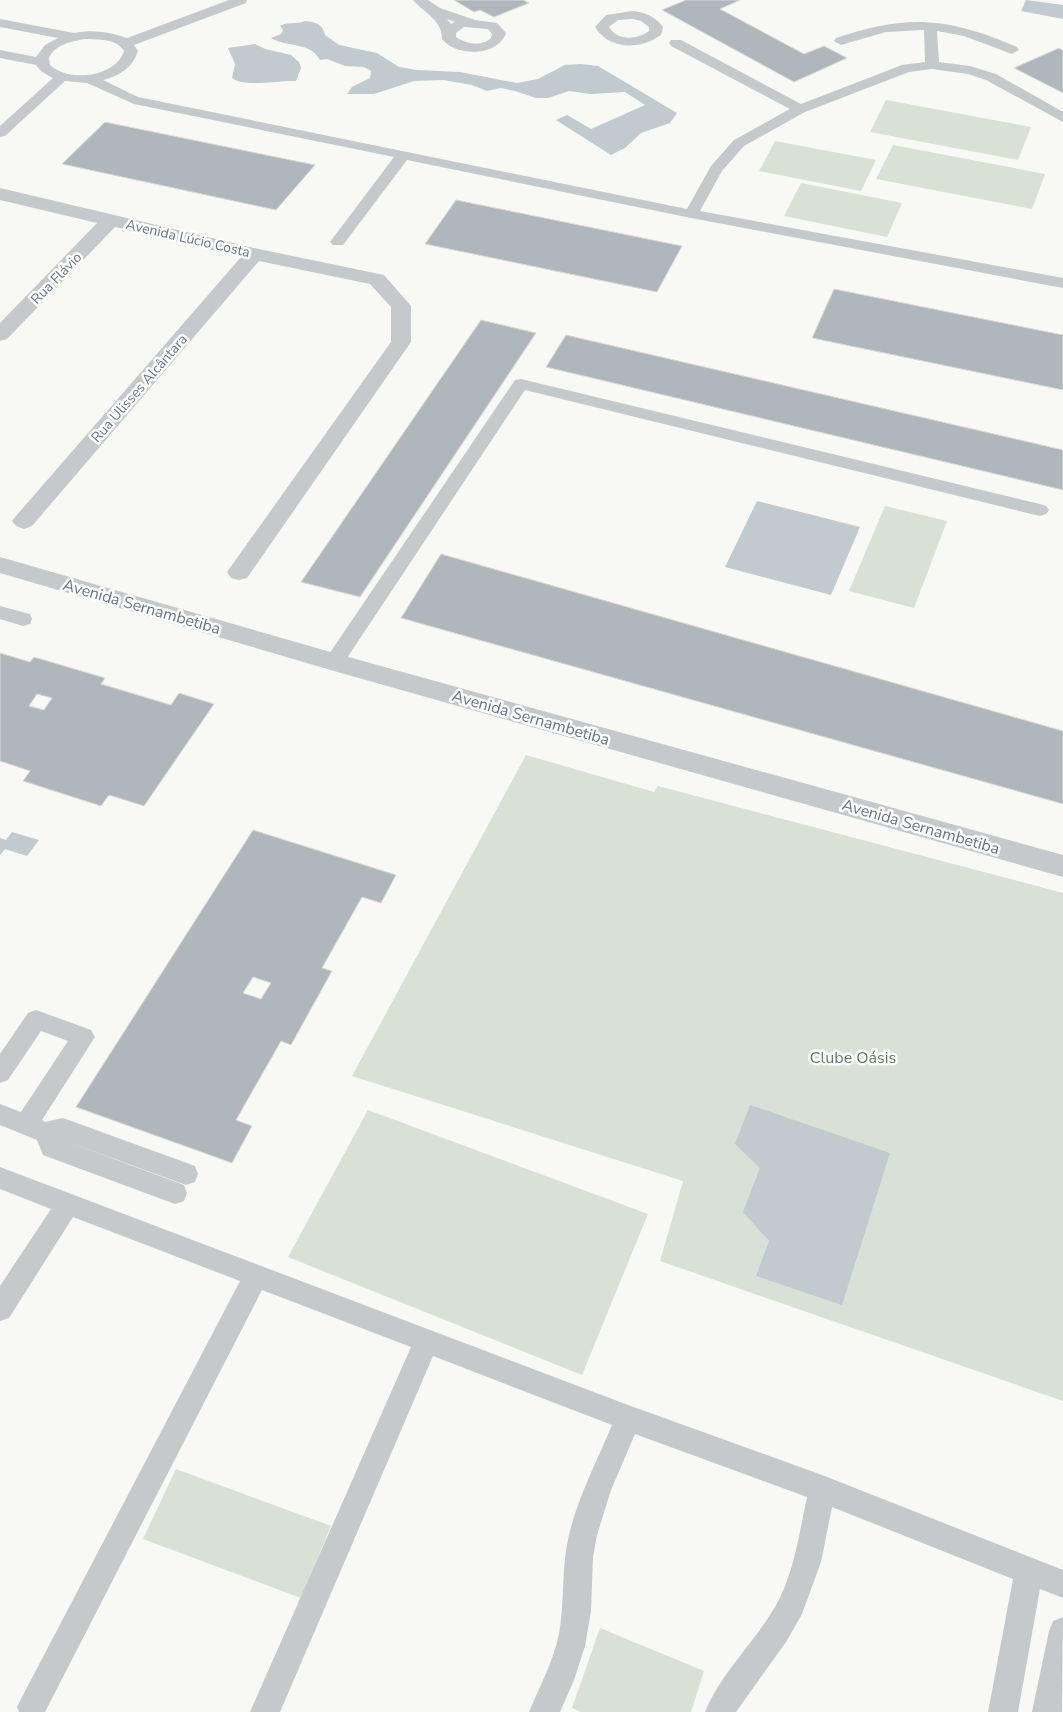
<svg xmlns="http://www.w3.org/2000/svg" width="1063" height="1712" font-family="'Nunito Sans',sans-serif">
<rect width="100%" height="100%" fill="#f8f8f5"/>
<!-- green -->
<g fill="#d9e0d6">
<polygon points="886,100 1031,127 1018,160 870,132"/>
<polygon points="775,141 876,160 861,191 759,171"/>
<polygon points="893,145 1045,174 1032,209 876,179"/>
<polygon points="801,183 902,203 887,237 784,216"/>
<polygon points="885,506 947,521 914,608 849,591"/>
<polygon points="526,755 654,792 658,786 1063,893 1063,1401 660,1261 683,1181 352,1076"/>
<polygon points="368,1110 648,1214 582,1375 288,1257"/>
<polygon points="176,1469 331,1526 301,1598 143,1539"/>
<polygon points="600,1628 704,1671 691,1712 581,1712 572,1708"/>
</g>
<!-- water -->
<g fill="#c0cacf">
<polygon points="1026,0 1063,5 1063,19 1021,11"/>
<path d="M 305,21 C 315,22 323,24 325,35 L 339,45 L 377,53 L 399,67 L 417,70 L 460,72 L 517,83 L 538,79 L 565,65 L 581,64 L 598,66 L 677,113 L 670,123 L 641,133 L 625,148 L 611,155 L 556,120 L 567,115 L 591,129 L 645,105 L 625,92 L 591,94 L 569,91 L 548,98 L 536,98 L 515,91 L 501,88 L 487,91 L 472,85 L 443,80 L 414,81 L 374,94 L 347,94 L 352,87 L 370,78 L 371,71 L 364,67 L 345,66 L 327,59 L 320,60 C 310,41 287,48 271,38 L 281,34 L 283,30 L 280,26 C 288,21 296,25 305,21 Z"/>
<path d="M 255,44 L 265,49 L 291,55 L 299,62 L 301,68 L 296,81 C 279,80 244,88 232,78 L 235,64 L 228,48 Z"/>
<polygon points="757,501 860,527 831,595 725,567"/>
<polygon points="12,832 39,840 27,856 5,849 0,855 0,838 6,840"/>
<polygon points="750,1105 890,1153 842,1305 756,1276 769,1241 743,1212 760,1168 735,1144"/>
</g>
<!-- building -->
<g fill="#afb6bc" stroke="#dadad7" fill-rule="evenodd">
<polygon points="454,0 523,0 529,3 494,17 480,10 474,12"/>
<polygon points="686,0 740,0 720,9 804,54 824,46 847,58 794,82 662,10"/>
<polygon points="1059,48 1063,51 1063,93 1014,68"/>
<polygon points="105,122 315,165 276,210 62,164"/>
<polygon points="456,200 682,246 657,292 425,244"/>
<polygon points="834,289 1063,335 1063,390 812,338"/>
<polygon points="481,320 536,333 360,597 301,582"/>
<polygon points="566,335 1063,450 1063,490 546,367"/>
<polygon points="441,554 1063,731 1063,804 401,618"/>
<path d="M 0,653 L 30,662 L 34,657 L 105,678 L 101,684 L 171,705 L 179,693 L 214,704 L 144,806 L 109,795 L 101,806 L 23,781 L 30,771 L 0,761 ZM 37,694 L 52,698 L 44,710 L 29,706 Z"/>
<path d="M 253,830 L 396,875 L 381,903 L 362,897 L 322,968 L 332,971 L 291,1045 L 281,1041 L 236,1120 L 252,1126 L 232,1163 L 76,1107 ZM 253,977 L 271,983 L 261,999 L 243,993 Z"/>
</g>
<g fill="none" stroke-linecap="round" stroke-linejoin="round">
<!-- service -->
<g fill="#c5c9cc" fill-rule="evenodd">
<path d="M 229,0 L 247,0 L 246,3 L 134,45 L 138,51 C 133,67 120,76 103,80 L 138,97 L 687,209 L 711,166 L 734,140 L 790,109 L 671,46 L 669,43 L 671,40 L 681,40 L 801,104 L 902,65 L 925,62 L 924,30 L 886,32 L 841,45 L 834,41 L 836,38 C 908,14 947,17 1017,47 L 1019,50 L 1012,54 L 964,36 L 937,31 L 939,62 L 970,66 L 996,74 L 1063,112 L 1063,122 L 986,80 L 968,74 L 932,69 L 909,72 L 805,112 L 744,146 L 722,171 L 700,211 L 1063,278 L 1063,288 L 691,218 L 407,160 L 343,245 L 333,245 L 330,242 L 394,157 L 134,104 L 87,83 L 65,81 L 5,136 L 0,137 L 0,126 L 53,78 L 42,72 L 36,65 L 0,58 L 0,50 L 36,57 L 45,45 L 58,38 L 0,27 L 0,19 L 74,33 C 92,29 110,32 127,38 ZM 85,39 C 99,40 116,38 124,51 C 116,77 69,83 50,65 L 49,58 C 54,45 72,41 85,39 Z"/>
<path d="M 413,0 L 428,0 L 440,8 L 475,20 L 497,23 L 506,33 C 498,57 456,57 442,39 C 442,19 424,13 413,0 ZM 447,19 L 455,22 L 451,24 ZM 464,27 L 488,29 L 492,34 L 491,38 C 482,47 466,44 456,37 L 456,33 Z"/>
<path d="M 633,11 C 646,13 655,16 663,27 L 661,35 C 640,50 609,50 595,27 L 606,15 ZM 633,19 L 641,21 L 649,27 L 649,31 C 637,40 617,41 609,27 L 618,20 Z"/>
<polygon points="521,379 1040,504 1046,506 1049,510 1046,514 1040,516 525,390 341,667 334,669 327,667 324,662 327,657 515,380"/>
<polygon points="0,606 30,614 32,619 30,624 23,626 0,619"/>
<polygon points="36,1010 91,1030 95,1037 42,1120 45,1122 63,1118 195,1166 198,1174 195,1182 186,1185 60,1139 184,1185 187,1193 184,1201 175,1204 43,1155 37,1140 0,1125 0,1104 21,1112 68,1041 41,1031 8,1080 0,1083 0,1054 28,1013"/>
<path d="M 0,1167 L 628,1405 L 822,1475 L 1063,1570 L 1063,1598 L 1040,1589 L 1018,1712 L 988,1712 L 1013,1579 L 832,1507 L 821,1562 L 802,1614 L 786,1642 L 736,1712 L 705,1712 C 721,1673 754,1643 775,1607 C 794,1574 799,1534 807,1497 L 635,1434 L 611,1490 L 597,1535 L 593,1557 L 591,1611 L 585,1646 L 574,1680 L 560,1712 L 529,1712 C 540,1686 553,1662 559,1634 C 565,1601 561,1567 569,1535 C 578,1497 597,1461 612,1425 L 433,1356 L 280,1712 L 250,1712 L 411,1347 L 262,1290 L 45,1712 L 19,1712 L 17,1707 L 22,1697 L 240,1281 L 73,1217 L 9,1318 L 0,1321 L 0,1286 L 51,1209 L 0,1189 Z"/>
<polygon points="1063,1617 1062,1712 1032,1712 1049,1631 1053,1621"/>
</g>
<!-- minor -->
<g fill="#c5c9cc" fill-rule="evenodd">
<polygon points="0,188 254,248 384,275 411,306 411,342 247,578 239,580 231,578 227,572 391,342 391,307 370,284 259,261 32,526 24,529 16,526 12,521 16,516 241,257 115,227 7,339 0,341 0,323 97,223 0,200"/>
<polygon points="0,557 334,653 1063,855 1063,877 334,671 0,573"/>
</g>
</g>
<g text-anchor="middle" stroke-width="5" stroke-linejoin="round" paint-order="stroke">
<!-- far-street labels -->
<g font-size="14" fill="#667787" stroke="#fff">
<text transform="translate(188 238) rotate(13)" y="5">Avenida Lúcio Costa</text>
<text transform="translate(56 278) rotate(-46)" y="5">Rua Flávio</text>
<text transform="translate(139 388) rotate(-49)" y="5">Rua Ulisses Alcântara</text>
</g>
<!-- street labels -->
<g font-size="16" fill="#667787" stroke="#fff">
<text transform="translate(142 606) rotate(16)" y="6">Avenida Sernambetiba</text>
<text transform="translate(531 717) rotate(16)" y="6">Avenida Sernambetiba</text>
<text transform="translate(921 826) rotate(16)" y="6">Avenida Sernambetiba</text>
</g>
<!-- park labels -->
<g font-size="16" fill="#657961" stroke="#fff">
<text x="853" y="1063">Clube Oásis</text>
</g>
</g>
</svg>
